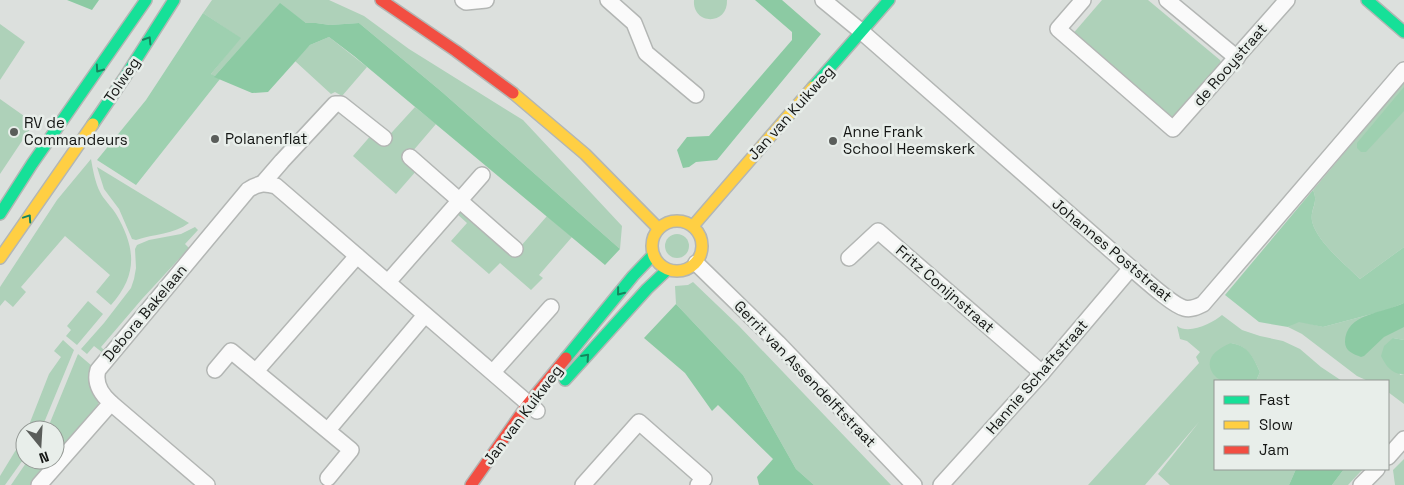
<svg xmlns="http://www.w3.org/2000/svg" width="1404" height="485" font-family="'Space Grotesk',sans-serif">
<rect width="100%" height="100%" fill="#dce0dd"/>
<!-- green -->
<g fill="#aed1b9">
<polygon points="212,0 329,0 364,16 409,49 523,120 622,226 620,249 442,92 359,23 330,25 316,23 306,23 280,4 214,77 211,74 240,38 203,13"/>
<path d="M 694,0 L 727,0 C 728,26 692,25 694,0 Z"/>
<polygon points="1102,0 1148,0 1220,60 1223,67 1175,121 1071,36"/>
<polygon points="0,24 25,42 0,80"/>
<polygon points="329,37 367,67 342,96 335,92 331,94 295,61 310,45"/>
<path d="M 1404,82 L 1404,247 L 1360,279 C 1346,265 1316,241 1312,221 C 1310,209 1319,203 1313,190 Z"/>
<polygon points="0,99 34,123 0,174"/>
<polygon points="415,107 436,124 406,159 417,170 396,194 353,156 373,133 383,142"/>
<path d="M 91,159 C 93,170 95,182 100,192 C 104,200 111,206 116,214 C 136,248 138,275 111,305 L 96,292 L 110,275 L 65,236 L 21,287 L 26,292 L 13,307 L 5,300 L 0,306 L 0,287 L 57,200 Z"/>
<path d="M 97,167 L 189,223 C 174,234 154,234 136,240 L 132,239 L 119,209 L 104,189 Z"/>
<polygon points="460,211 464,211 514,254 547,216 572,237 539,275 543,278 531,290 500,263 489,274 451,241 467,223 456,213"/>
<polygon points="195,227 198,230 185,244 189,248 142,299 101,347 105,351 103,353 94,346 87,354 81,349 104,323 131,288 134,279 136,268 135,249 137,245 149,240 181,234"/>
<circle cx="677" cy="246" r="12"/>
<polygon points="693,282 739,326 891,485 814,485 796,469 743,375 676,304 675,286 688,285"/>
<polygon points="88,301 103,314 77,345 66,336 71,330 67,326"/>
<polygon points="1404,303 1404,340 1393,338 1400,375 1404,374 1404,404 1388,392 1388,381 1368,381 1357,376 1302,334 1288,327 1299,321 1323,327 1387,310"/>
<path d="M 1222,315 L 1242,330 L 1260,336 L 1283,341 L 1300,349 L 1321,367 L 1342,381 L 1256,381 L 1260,372 C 1253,357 1248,346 1231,343 L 1222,381 L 1215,381 L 1215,469 L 1296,469 L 1289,485 L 1170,485 L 1158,474 L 1199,422 L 1145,485 L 1088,485 L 1199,363 L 1196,357 L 1200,352 L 1187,341 L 1180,339 L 1177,326 C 1189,335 1213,323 1222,315 Z"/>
<polygon points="63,340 74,350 41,430 27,430 49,374 61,357 54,351"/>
<polygon points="78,354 92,366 89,380 90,385 99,402 97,407 55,457 55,430 47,430"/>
<polygon points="25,435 25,457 5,485 0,485 0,476"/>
<polygon points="1404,459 1404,485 1395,485 1393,470"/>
<polygon points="28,460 53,460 31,485 11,485"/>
<polygon points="1344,469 1363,469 1348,485 1332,485"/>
</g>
<!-- forest -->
<g fill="#9ed0b0">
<polygon points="203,13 241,38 211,74 220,79 136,185 97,160 146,100"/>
<polygon points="1404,87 1404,111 1366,152 1361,152 1357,148 1357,143"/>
<path d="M 1313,190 C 1319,203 1310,208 1312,221 C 1316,241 1346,265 1360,279 L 1404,247 L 1404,303 L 1387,310 L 1323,327 L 1299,322 L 1288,327 L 1259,322 L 1225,295 Z"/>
<path d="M 1393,338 L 1404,340 L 1404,374 C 1392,375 1386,366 1381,356 L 1384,346 Z"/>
<path d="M 1231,343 C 1249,346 1253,357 1260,372 L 1256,381 C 1246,381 1233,383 1224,381 C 1219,380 1214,376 1212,372 C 1204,357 1219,348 1231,343 Z"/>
</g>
<!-- water -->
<g fill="#8ccaa3">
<polygon points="67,0 99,0 92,10"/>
<polygon points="755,0 782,0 821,34 717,160 696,162 689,167 683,168 677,150 687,137 709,136 792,40 792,32"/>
<polygon points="280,3 306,23 316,23 330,25 359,23 442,92 620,249 605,265 354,56 329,37 310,45 268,92 252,93 214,77"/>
<path d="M 1404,303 L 1404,327 L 1384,337 L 1364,356 L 1361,357 C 1353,354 1345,351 1345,342 C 1345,313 1385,313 1404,303 Z"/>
<polygon points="676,304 743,375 796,469 814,485 759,485 757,477 773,459 718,405 712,411 685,373 644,338"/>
<polygon points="1296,469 1344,469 1332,485 1289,485"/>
</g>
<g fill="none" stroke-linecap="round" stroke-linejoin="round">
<defs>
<g id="street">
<polyline points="463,0 466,2 486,0"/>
<polyline points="608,0 634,23 646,53 696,95"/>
<path d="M 823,0 L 862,32 L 1131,268 C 1142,277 1172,305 1184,308 C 1191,310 1197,307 1203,304 L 1404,70"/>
<polyline points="1083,0 1058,29 1173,129 1287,0"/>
<polyline points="1167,0 1237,58"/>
<polyline points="410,157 515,249"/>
<polyline points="263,183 282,161 335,104 341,104 384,138"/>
<polyline points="849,258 878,231 1042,373"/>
<polyline points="696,263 778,343 914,485"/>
<polyline points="388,282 482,175"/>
<polyline points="215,370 231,351 351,450 328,478"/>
<polyline points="256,371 357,256"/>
<polyline points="493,372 551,307"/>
<polyline points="111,403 207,485"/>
<polyline points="328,430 425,315"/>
<polyline points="1388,457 1404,439"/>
<path d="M 39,485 L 111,403 C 101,394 94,383 98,370 L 248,190 C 258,183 264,183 276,186 L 537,411"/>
<polyline points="583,485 639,422 704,479 698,485"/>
<polyline points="941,485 1042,373 1131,268"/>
<polyline points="1361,485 1377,469"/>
</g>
<g id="fast">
<polyline points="1367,0 1404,32"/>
<polyline points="813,87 889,0"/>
<polyline points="93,124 125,77 174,0"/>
<polyline points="0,214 32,164 146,0"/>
<polyline points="566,358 633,276 653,255"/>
<polyline points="565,380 647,289 667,270"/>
</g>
<g id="slow">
<polyline points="513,93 585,154 658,228"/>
<circle cx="677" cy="246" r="25"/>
<polyline points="693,226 813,87"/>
<polyline points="0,258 93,124"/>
</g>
<g id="jam">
<polyline points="381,0 456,51 513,93"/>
<polyline points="471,485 528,404 566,358"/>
</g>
</defs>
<!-- street casing -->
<use href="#street" stroke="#b3b6b4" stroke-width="18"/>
<!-- fast casing -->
<use href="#fast" stroke="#b3b6b4" stroke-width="14"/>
<!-- slow casing -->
<use href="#slow" stroke="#b3b6b4" stroke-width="14"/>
<!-- jam casing -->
<use href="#jam" stroke="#b3b6b4" stroke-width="14"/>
<!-- street -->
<use href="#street" stroke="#fafafa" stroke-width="15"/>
<!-- fast -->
<use href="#fast" stroke="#16e098" stroke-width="11"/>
<!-- slow -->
<use href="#slow" stroke="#ffcf43" stroke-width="11"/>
<!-- jam -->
<use href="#jam" stroke="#f24e42" stroke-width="11"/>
</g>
<!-- one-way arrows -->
<defs><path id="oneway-chevron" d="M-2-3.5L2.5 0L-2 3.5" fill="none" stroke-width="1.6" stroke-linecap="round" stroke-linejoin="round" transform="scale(1.25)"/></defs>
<g stroke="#15855d">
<use href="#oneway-chevron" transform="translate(148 40) rotate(-58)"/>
<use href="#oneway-chevron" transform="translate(99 69) rotate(125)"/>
<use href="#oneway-chevron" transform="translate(28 218) rotate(-56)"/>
<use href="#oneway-chevron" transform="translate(620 292) rotate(129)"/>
<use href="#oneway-chevron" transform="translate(586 357) rotate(-48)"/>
</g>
<!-- markers -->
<g fill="#5a5d5a" stroke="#e8eeea" stroke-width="2">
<circle cx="14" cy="132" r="5"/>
<circle cx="215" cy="139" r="5"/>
<circle cx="833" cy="141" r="5"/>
</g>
<g text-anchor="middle" stroke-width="5" stroke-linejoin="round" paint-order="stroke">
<!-- street labels -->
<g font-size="15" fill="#141614" stroke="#e8eeea">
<text transform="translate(1230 65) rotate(-49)" y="5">de Rooystraat</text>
<text transform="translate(122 80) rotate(-56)" y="5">Tolweg</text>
<text transform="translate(791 113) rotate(-48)" y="5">Jan van Kuikweg</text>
<text transform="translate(1112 250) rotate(40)" y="5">Johannes Poststraat</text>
<text transform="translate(945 289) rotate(41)" y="5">Fritz Conijnstraat</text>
<text transform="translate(145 313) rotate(-50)" y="5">Debora Bakelaan</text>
<text transform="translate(805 374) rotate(46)" y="5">Gerrit van Assendelftstraat</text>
<text transform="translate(1037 377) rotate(-49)" y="5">Hannie Schaftstraat</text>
<text transform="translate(523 415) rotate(-53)" y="5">Jan van Kuikweg</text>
</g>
<!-- poi labels -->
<g font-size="15" fill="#141614" stroke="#e8eeea" text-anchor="start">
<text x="24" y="128">RV de<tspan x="24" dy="17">Commandeurs</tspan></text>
<text x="843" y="137">Anne Frank<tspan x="843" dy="17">School Heemskerk</tspan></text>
<text x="225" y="144">Polanenflat</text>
</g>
</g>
<!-- legend -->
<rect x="1214" y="380" width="175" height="90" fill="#e8eeea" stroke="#939894"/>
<rect x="1224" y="396" width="25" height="8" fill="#16e098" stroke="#939894"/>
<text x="1259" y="405" font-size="15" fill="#141614">Fast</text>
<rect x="1224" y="421" width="25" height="8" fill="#ffcf43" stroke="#939894"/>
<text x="1259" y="430" font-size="15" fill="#141614">Slow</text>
<rect x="1224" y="446" width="25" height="8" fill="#f24e42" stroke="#939894"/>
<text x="1259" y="455" font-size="15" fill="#141614">Jam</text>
<!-- north arrow -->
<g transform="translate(40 445) rotate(162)"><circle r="24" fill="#e8eeea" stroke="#939894"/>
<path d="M0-4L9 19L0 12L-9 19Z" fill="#5a5d5a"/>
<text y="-8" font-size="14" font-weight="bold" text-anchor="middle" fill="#141614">N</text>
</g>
</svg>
